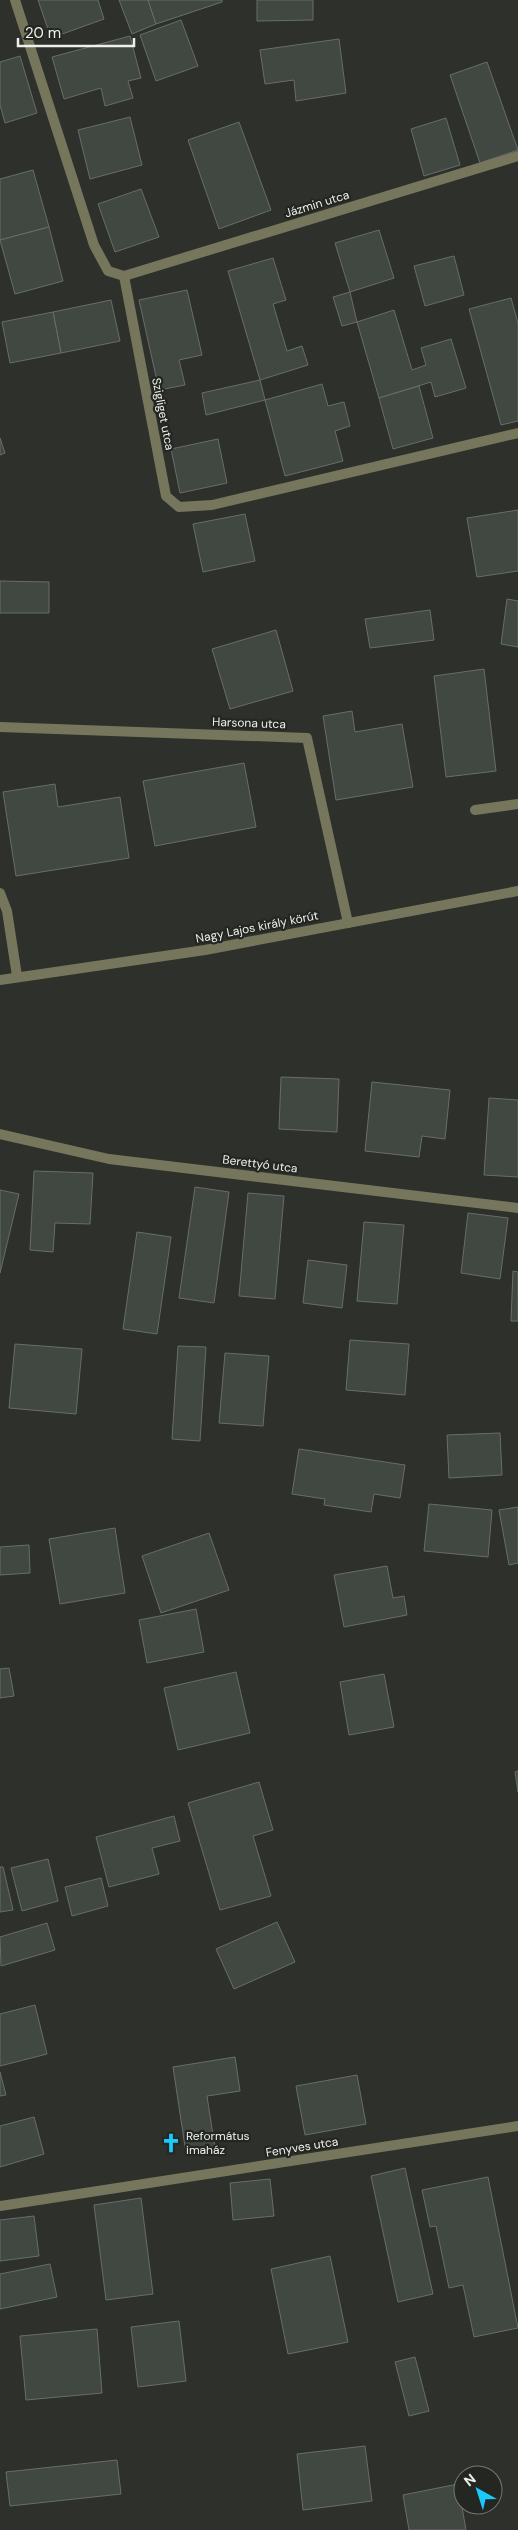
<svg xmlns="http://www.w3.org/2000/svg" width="518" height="2530" font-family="'DM Sans',sans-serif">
<rect width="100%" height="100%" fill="#2e312b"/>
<!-- building -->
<g fill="#414741" stroke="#676e68">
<polygon points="38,0 98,0 104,19 51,38"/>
<polygon points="119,0 148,0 156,24 132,34"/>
<polygon points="148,0 222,0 222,2 156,24"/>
<polygon points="257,0 313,0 313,20 257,21"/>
<polygon points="181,20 198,66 156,81 140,35"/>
<polygon points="130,36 141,78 128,81 133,98 105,106 101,88 64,99 52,57"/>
<polygon points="339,39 346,93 296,101 294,80 265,84 260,50"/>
<polygon points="20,56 37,113 5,123 0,105 0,62"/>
<polygon points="487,62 518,150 480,163 450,75"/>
<polygon points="130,117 142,165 90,179 78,130"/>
<polygon points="446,118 460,165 424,176 411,129"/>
<polygon points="239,122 271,210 219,229 188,140"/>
<polygon points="33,170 49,227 0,240 0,179"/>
<polygon points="141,189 159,237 115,252 98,204"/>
<polygon points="49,227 63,281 15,294 0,240"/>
<polygon points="379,230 394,278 350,292 335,243"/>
<polygon points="454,256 464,295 425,306 414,266"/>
<polygon points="273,258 286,300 273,304 287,351 302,346 308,365 260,380 228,271"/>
<polygon points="187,290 202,355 179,360 185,385 159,390 139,300"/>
<polygon points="350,292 357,322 342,326 333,297"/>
<polygon points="511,298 518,323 518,421 501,425 469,309"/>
<polygon points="111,300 120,341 61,353 53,312"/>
<polygon points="394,310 412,370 426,365 421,348 451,339 466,388 435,397 431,382 379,398 357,322"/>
<polygon points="53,312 61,353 10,363 2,322"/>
<polygon points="260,380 265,400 206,415 202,393"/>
<polygon points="322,384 328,406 344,402 350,426 335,431 343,461 285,476 265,400"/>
<polygon points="419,386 433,438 393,449 379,398"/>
<polygon points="0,438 5,453 0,455"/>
<polygon points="218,439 227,483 180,493 171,449"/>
<polygon points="518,510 518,571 477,577 467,518"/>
<polygon points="245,514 255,561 203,572 193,524"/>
<polygon points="0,581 49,582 49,613 0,613"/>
<polygon points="507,599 518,601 518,647 501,644"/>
<polygon points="430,610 434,640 370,648 365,619"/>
<polygon points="276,630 293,691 230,709 212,649"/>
<polygon points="484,669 496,771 446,777 434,676"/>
<polygon points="352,711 355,732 402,724 413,787 336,800 323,716"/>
<polygon points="244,763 256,827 155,846 143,781"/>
<polygon points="55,784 58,807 120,797 129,858 16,876 3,792"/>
<polygon points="281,1077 339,1079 337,1132 279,1129"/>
<polygon points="372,1082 450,1090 445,1139 422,1136 419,1157 365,1151"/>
<polygon points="489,1098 518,1100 518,1177 484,1175"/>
<polygon points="34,1171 93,1173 90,1224 55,1223 53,1252 30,1250"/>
<polygon points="195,1187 229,1192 214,1303 179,1298"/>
<polygon points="0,1190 19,1194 0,1273"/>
<polygon points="248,1193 284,1196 275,1299 239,1296"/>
<polygon points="468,1213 508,1218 500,1279 461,1273"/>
<polygon points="364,1222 404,1225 397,1304 357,1301"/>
<polygon points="137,1232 171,1237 157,1334 123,1329"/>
<polygon points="308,1260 347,1265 342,1308 303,1303"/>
<polygon points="513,1271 518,1272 518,1321 511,1321"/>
<polygon points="350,1340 409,1344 405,1395 346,1390"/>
<polygon points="15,1344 82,1349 76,1414 9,1408"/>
<polygon points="178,1346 206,1347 200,1441 172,1439"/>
<polygon points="225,1353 269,1356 263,1426 219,1423"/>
<polygon points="500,1433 502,1475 449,1478 447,1435"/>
<polygon points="299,1449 405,1465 400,1498 374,1494 371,1512 324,1505 325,1499 292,1494"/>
<polygon points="429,1504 492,1510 488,1557 424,1551"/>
<polygon points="518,1507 518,1563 509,1565 499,1510"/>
<polygon points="115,1528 125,1593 60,1604 49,1539"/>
<polygon points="209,1533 229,1590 161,1613 142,1556"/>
<polygon points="29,1545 30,1573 0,1575 0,1547"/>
<polygon points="387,1566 393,1598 404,1596 407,1615 344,1627 334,1575"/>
<polygon points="196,1609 204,1652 147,1663 139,1620"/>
<polygon points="9,1668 14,1696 0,1698 0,1669"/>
<polygon points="236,1672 250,1733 178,1750 164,1688"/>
<polygon points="384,1674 394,1727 349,1735 340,1682"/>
<polygon points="518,1771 518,1792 515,1772"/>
<polygon points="259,1782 273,1830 253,1836 271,1896 220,1910 188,1803"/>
<polygon points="174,1816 180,1841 152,1848 159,1874 109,1887 96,1837"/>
<polygon points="48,1859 58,1901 22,1911 11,1868"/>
<polygon points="0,1867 3,1867 13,1910 0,1912"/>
<polygon points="101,1878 108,1906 72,1916 65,1887"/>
<polygon points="277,1922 295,1962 234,1989 216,1949"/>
<polygon points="47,1923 55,1950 1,1966 0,1937"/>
<polygon points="35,2005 47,2054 0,2066 0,2014"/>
<polygon points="235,2057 240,2091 207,2096 215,2148 186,2153 173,2067"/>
<polygon points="0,2072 6,2095 0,2096"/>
<polygon points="357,2075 366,2124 305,2135 296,2086"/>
<polygon points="34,2117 44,2154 0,2167 0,2126"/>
<polygon points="405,2168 433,2294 398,2302 371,2176"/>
<polygon points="488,2177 518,2328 474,2337 463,2285 449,2288 436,2226 430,2227 422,2190"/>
<polygon points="270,2179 274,2216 233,2220 230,2183"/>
<polygon points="141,2198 153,2294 106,2300 94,2205"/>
<polygon points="34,2216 39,2256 0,2261 0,2220"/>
<polygon points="330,2256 348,2342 288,2354 271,2269"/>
<polygon points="50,2264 57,2297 0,2309 0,2274"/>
<polygon points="179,2321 186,2381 138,2387 131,2327"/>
<polygon points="97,2329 102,2393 26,2400 20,2336"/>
<polygon points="415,2357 429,2411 409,2416 395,2362"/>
<polygon points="365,2446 372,2501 303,2510 297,2454"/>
<polygon points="117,2460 121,2494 10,2506 6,2472"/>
<polygon points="458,2484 466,2530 409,2530 403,2495"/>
</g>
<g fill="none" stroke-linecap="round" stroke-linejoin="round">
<!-- minor -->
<g stroke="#76765d" stroke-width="10">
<polyline points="15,0 94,245 108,271 124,276 166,496 179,507 212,505 518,433"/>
<polyline points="124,276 518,156"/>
<polyline points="0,727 307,738 348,923"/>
<polyline points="475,810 518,804"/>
<polyline points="0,893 7,911 17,976"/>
<polyline points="0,980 205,950 518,891"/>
<polyline points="0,1134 109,1159 518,1208"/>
<polyline points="0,2206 518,2126"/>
</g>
</g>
<!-- icons -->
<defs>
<symbol id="church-bare" viewBox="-9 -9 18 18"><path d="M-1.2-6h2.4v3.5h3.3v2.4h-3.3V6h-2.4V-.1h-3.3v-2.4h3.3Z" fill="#1bcafc" stroke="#242721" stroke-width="2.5" paint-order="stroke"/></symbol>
</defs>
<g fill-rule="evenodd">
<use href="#church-bare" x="157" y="2129" width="28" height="28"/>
</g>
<g text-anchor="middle" stroke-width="4.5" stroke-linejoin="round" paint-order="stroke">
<!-- street labels -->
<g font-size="12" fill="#eef0eb" stroke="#242721">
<text transform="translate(317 204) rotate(-17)" y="4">Jázmin utca</text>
<text transform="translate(163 414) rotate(79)" y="4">Szigliget utca</text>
<text transform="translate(249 723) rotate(2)" y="4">Harsona utca</text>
<text transform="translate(257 927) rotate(-11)" y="4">Nagy Lajos király körút</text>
<text transform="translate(260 1164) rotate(7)" y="4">Berettyó utca</text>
<text transform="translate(302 2147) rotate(-9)" y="4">Fenyves utca</text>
</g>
<!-- poi labels -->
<g font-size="12" fill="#eef0eb" stroke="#242721" text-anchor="start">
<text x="186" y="2140">Református<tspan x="186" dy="14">imaház</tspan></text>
</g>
</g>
<!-- north arrow -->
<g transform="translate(478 2490) rotate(321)"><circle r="24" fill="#242721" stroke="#757772"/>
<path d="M0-4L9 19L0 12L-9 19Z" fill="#1bcafc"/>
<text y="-8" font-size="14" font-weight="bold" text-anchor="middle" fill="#eef0eb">N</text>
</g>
<!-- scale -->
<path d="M18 38v8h116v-8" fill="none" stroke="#eef0eb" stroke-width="2.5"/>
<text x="25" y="38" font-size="15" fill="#eef0eb" stroke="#242721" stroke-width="4" paint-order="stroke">20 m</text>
</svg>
